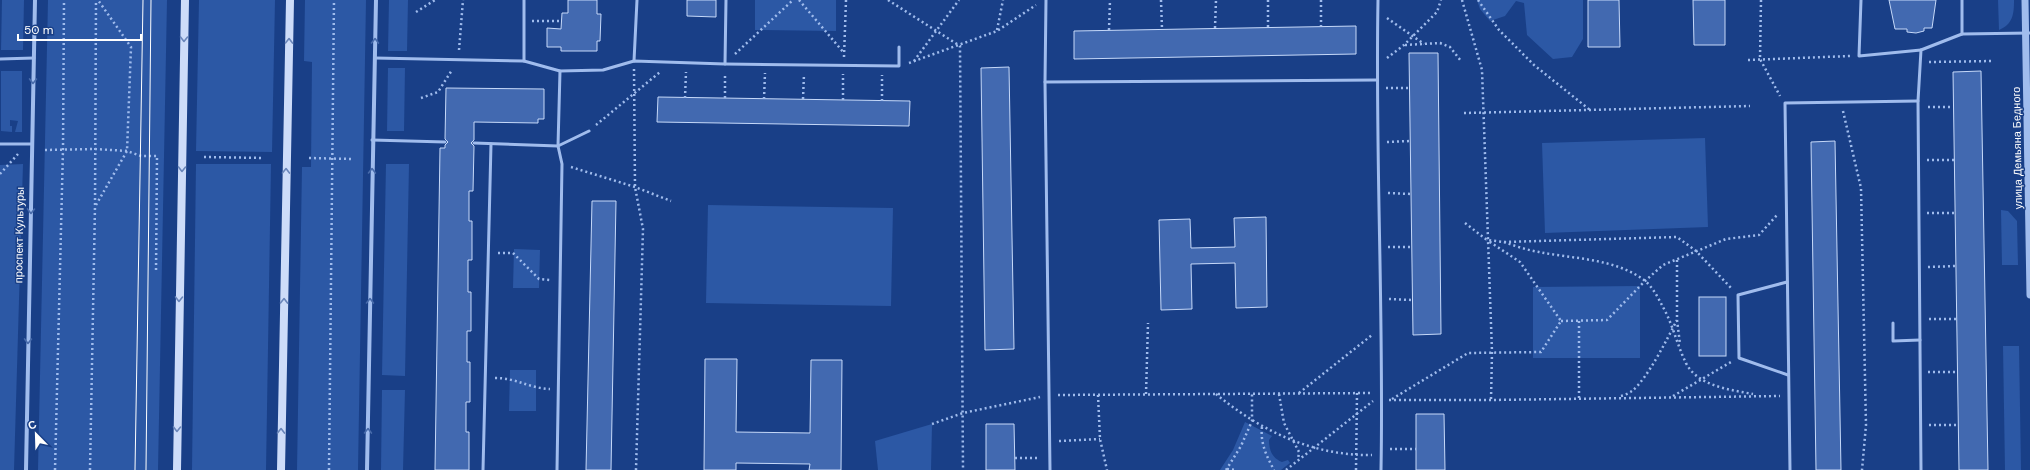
<svg xmlns="http://www.w3.org/2000/svg" width="2030" height="470" font-family="'DM Sans',sans-serif">
<rect width="100%" height="100%" fill="#193f87"/>
<!-- green -->
<g fill="#2c58a5">
<polygon points="2,0 24,0 23,50 1,50"/>
<polygon points="48,0 167,0 158,470 38,470"/>
<polygon points="199,0 275,0 272,152 196,151"/>
<polygon points="305,0 366,0 358,470 297,470 302,167 311,167 312,62 304,61"/>
<polygon points="389,0 408,0 407,51 388,51"/>
<polygon points="755,0 836,0 836,31 755,30"/>
<polygon points="1477,0 1583,0 1583,39 1572,57 1553,59 1527,35 1524,3 1516,1 1505,16 1490,21 1480,9"/>
<path d="M 1998,0 L 2014,0 C 2014,14 2013,24 1999,30 Z"/>
<polygon points="388,68 405,68 404,131 387,131"/>
<polygon points="1,71 22,71 22,132 15,132 18,121 10,120 10,126 12,126 12,132 1,131"/>
<polygon points="1705,138 1708,227 1545,233 1542,143"/>
<polygon points="23,164 14,470 0,470 0,165"/>
<polygon points="196,164 271,164 266,470 192,470"/>
<polygon points="386,164 409,164 405,376 382,375"/>
<polygon points="708,205 893,208 891,306 706,303"/>
<polygon points="2001,210 2008,211 2017,221 2018,265 2002,265"/>
<polygon points="514,249 540,250 539,288 513,288"/>
<polygon points="1640,286 1640,358 1533,358 1533,287"/>
<polygon points="2003,346 2019,346 2021,470 2005,470"/>
<polygon points="510,370 536,370 536,411 509,411"/>
<polygon points="382,390 405,390 403,470 381,470"/>
<path d="M 1245,422 L 1272,436 L 1269,440 C 1269,450 1272,458 1282,462 L 1288,460 L 1290,463 L 1281,470 L 1220,470 L 1233,450 Z"/>
<polygon points="932,424 931,470 878,470 875,441"/>
</g>
<!-- building -->
<g fill="#4269b0" stroke="#c6d9f9">
<polygon points="568,0 597,0 597,14 601,14 600,41 597,41 597,51 561,51 561,47 547,47 547,28 561,29 562,13 568,13"/>
<polygon points="687,0 716,0 716,17 687,16"/>
<polygon points="1588,0 1619,0 1620,47 1588,47"/>
<polygon points="1693,0 1725,0 1725,45 1694,45"/>
<polygon points="1889,0 1936,0 1932,28 1924,28 1924,31 1916,33 1907,32 1907,29 1895,29"/>
<polygon points="1356,26 1356,54 1074,59 1074,31"/>
<polygon points="1409,53 1438,53 1441,334 1413,335"/>
<polygon points="1009,67 1014,349 985,350 981,68"/>
<polygon points="1981,71 1988,470 1959,470 1953,72"/>
<polygon points="446,88 544,89 544,119 538,119 538,123 474,122 474,140 471,143 474,146 473,191 469,191 469,221 472,221 472,260 468,260 468,292 471,292 471,331 467,331 467,362 470,362 470,402 466,402 466,432 469,432 469,470 435,470 440,148 445,148 445,145 448,142 445,139"/>
<polygon points="658,97 910,101 909,126 657,122"/>
<polygon points="1835,141 1841,470 1816,470 1811,142"/>
<polygon points="592,201 616,201 611,470 586,470"/>
<polygon points="1266,217 1267,307 1236,308 1235,263 1191,264 1192,309 1161,310 1159,220 1190,219 1191,248 1235,247 1234,218"/>
<rect x="1699" y="297" width="27" height="59"/>
<polygon points="705,359 737,359 736,432 810,433 811,360 842,360 841,470 809,470 810,464 736,463 736,470 704,470"/>
<polygon points="1416,414 1444,414 1445,470 1416,470"/>
<polygon points="986,424 1014,424 1015,470 986,470"/>
</g>
<g fill="none" stroke-linecap="round" stroke-linejoin="round">
<!-- path -->
<g stroke="#a0bced" stroke-width="2.5" stroke-dasharray="2 3" stroke-linecap="butt">
<polyline points="799,0 844,53"/>
<polyline points="888,0 960,46 963,470"/>
<polyline points="1161,0 1162,29"/>
<polyline points="1321,0 1321,26"/>
<polyline points="1462,0 1482,70 1492,352 1491,400"/>
<polyline points="1478,0 1499,30 1534,65 1590,110"/>
<polyline points="1761,0 1760,59 1780,96"/>
<polyline points="416,12 435,0"/>
<polyline points="1387,18 1424,44"/>
<polyline points="532,21 562,21"/>
<polyline points="1268,27 1268,0"/>
<polyline points="1215,28 1216,0"/>
<polyline points="997,30 1003,0"/>
<polyline points="1109,30 1110,0"/>
<polyline points="1405,45 1440,43 1450,47 1461,61"/>
<polyline points="459,50 463,0"/>
<polyline points="735,54 793,0"/>
<polyline points="844,57 846,0"/>
<polyline points="1387,58 1404,45 1437,12 1441,0"/>
<polyline points="1748,60 1850,56"/>
<polyline points="914,61 959,0"/>
<polyline points="1929,62 1994,61"/>
<polyline points="909,63 997,31 1036,5"/>
<polyline points="634,69 635,187 643,229 636,470"/>
<polyline points="1386,88 1410,88"/>
<polyline points="421,98 438,92 452,70"/>
<polyline points="685,98 686,72"/>
<polyline points="725,98 725,73"/>
<polyline points="764,99 765,73"/>
<polyline points="803,99 804,74"/>
<polyline points="843,100 843,74"/>
<polyline points="882,101 882,75"/>
<polyline points="1928,107 1953,107"/>
<polyline points="1843,111 1861,188 1866,425 1862,470"/>
<polyline points="1464,113 1750,106"/>
<polyline points="596,125 660,72"/>
<polyline points="1387,142 1410,141"/>
<polyline points="45,150 95,149 127,151 141,156 157,156 156,272"/>
<polyline points="204,157 264,158"/>
<polyline points="309,158 352,159"/>
<polyline points="1927,160 1954,160"/>
<polyline points="571,167 635,187 671,201"/>
<polyline points="0,174 18,154"/>
<polyline points="1388,193 1411,194"/>
<polyline points="96,205 127,151 131,47 98,0"/>
<polyline points="1927,213 1955,213"/>
<polyline points="1465,223 1487,240 1504,242 1677,237 1696,251 1732,289"/>
<path d="M 1504,242 C 1515,246 1527,250 1539,252 C 1573,259 1614,258 1644,280 C 1653,287 1658,298 1663,307 C 1673,325 1677,345 1686,363 C 1697,386 1731,390 1753,394"/>
<polyline points="1388,247 1412,247"/>
<polyline points="498,253 513,253 539,279 550,280"/>
<polyline points="1677,260 1677,320 1680,344"/>
<polyline points="1928,267 1956,266"/>
<polyline points="1389,299 1412,300"/>
<polyline points="1929,319 1957,319"/>
<polyline points="1561,321 1607,320 1645,281 1663,265 1726,239 1759,235 1777,215"/>
<polyline points="1579,321 1579,398"/>
<polyline points="1928,372 1958,372"/>
<path d="M 495,378 C 517,378 528,388 550,389"/>
<polyline points="1299,393 1372,335"/>
<polyline points="1146,394 1148,323"/>
<path d="M 1216,394 C 1261,431 1313,456 1372,455"/>
<polyline points="1279,394 1284,423 1299,452 1298,460"/>
<polyline points="1058,395 1373,393"/>
<polyline points="1098,395 1100,439 1107,470"/>
<path d="M 1621,396 C 1625,395 1629,393 1632,391 C 1648,378 1667,339 1677,320"/>
<polyline points="1673,396 1731,362"/>
<polyline points="1392,399 1468,353 1541,352 1561,321 1520,262 1487,240"/>
<polyline points="1389,400 1491,400 1780,396"/>
<polyline points="932,424 963,413 1040,397"/>
<polyline points="1929,425 1959,425"/>
<path d="M 1262,427 C 1260,443 1267,457 1274,470"/>
<polyline points="1059,441 1100,439"/>
<polyline points="1390,449 1416,449"/>
<polyline points="1015,458 1040,458"/>
<polyline points="1227,469 1236,470"/>
<polyline points="55,470 63,149 64,0"/>
<polyline points="90,470 95,206 96,0"/>
<polyline points="329,470 334,0"/>
<polyline points="1226,470 1241,446 1252,421 1252,394"/>
<polyline points="1286,470 1373,401"/>
<polyline points="1356,470 1357,393"/>
</g>
<!-- service -->
<g stroke="#a0bced" stroke-width="3">
<polyline points="1046,0 1045,82 1050,470"/>
<path d="M 1378,0 C 1375,157 1384,313 1381,470"/>
<polyline points="1861,0 1859,56 1921,50"/>
<polyline points="1962,0 1962,34"/>
<polyline points="375,58 524,61 560,71 603,70 634,61 725,64 899,66 899,47"/>
<polyline points="0,59 34,58"/>
<polyline points="524,61 524,0"/>
<polyline points="634,61 637,0"/>
<polyline points="725,64 726,0"/>
<polyline points="1045,82 1376,80"/>
<polyline points="372,140 445,142"/>
<polyline points="474,143 558,146 589,131"/>
<polyline points="0,144 32,144"/>
<polyline points="1787,282 1738,295 1739,358 1788,375"/>
<polyline points="1893,323 1893,341 1920,340"/>
<polyline points="483,470 491,144"/>
<polyline points="557,470 562,164 558,146 560,71"/>
<polyline points="1790,470 1785,103 1918,101"/>
<polyline points="1921,470 1918,101 1921,50 1962,34 2030,33"/>
</g>
<!-- minor -->
<g stroke="#a0bced" stroke-width="4">
<polyline points="26,470 35,0"/>
<polyline points="367,470 376,0"/>
</g>
<!-- tertiary -->
<polyline stroke="#a0bced" stroke-width="7" points="2025,0 2030,295"/>
<!-- secondary -->
<g stroke="#cddcf9" stroke-width="8">
<polyline points="177,470 185,0"/>
<polyline points="281,470 290,0"/>
</g>
<!-- tram -->
<g stroke="#fff" stroke-width="1">
<polyline points="135,470 143,0"/>
<polyline points="146,470 151,0"/>
</g>
</g>
<!-- one-way arrows -->
<defs><path id="oneway-chevron" d="M-2-3.5L2.5 0L-2 3.5" fill="none" stroke-width="1.6" stroke-linecap="round" stroke-linejoin="round"/></defs>
<g stroke="#6a86ba">
<use href="#oneway-chevron" transform="translate(184 39) rotate(91)"/>
<use href="#oneway-chevron" transform="translate(289 41) rotate(-89)"/>
<use href="#oneway-chevron" transform="translate(182 169) rotate(91)"/>
<use href="#oneway-chevron" transform="translate(286 171) rotate(-89)"/>
<use href="#oneway-chevron" transform="translate(179 299) rotate(91)"/>
<use href="#oneway-chevron" transform="translate(284 301) rotate(-89)"/>
<use href="#oneway-chevron" transform="translate(177 429) rotate(91)"/>
<use href="#oneway-chevron" transform="translate(281 431) rotate(-89)"/>
</g>
<g stroke="#486bab">
<use href="#oneway-chevron" transform="translate(375 41) rotate(-89)"/>
<use href="#oneway-chevron" transform="translate(33 81) rotate(91)"/>
<use href="#oneway-chevron" transform="translate(372 171) rotate(-89)"/>
<use href="#oneway-chevron" transform="translate(31 211) rotate(91)"/>
<use href="#oneway-chevron" transform="translate(370 301) rotate(-89)"/>
<use href="#oneway-chevron" transform="translate(28 341) rotate(91)"/>
<use href="#oneway-chevron" transform="translate(368 431) rotate(-89)"/>
</g>
<g text-anchor="middle" stroke-width="3" stroke-linejoin="round" paint-order="stroke">
<!-- street labels -->
<g font-size="11" fill="#fff" stroke="#193f87">
<text transform="translate(2017 148) rotate(-91)" y="4">улица Демьяна Бедного</text>
<text transform="translate(19 235) rotate(-89)" y="4">проспект Культуры</text>
</g>
</g>
<!-- north arrow -->
<g transform="translate(36 434) rotate(337)" stroke="#193f87" stroke-width="3" paint-order="stroke">
<path d="M0-3L7 15L0 10L-7 15Z" fill="#ffffff"/>
<text y="-6" font-size="11" font-weight="bold" text-anchor="middle" fill="#ffffff">С</text>
</g>
<!-- scale -->
<path d="M18 34v6h123v-6" fill="none" stroke="#ffffff" stroke-width="2"/>
<text x="24" y="34" font-size="12" fill="#ffffff" stroke="#193f87" stroke-width="3" paint-order="stroke">50 m</text>
</svg>
